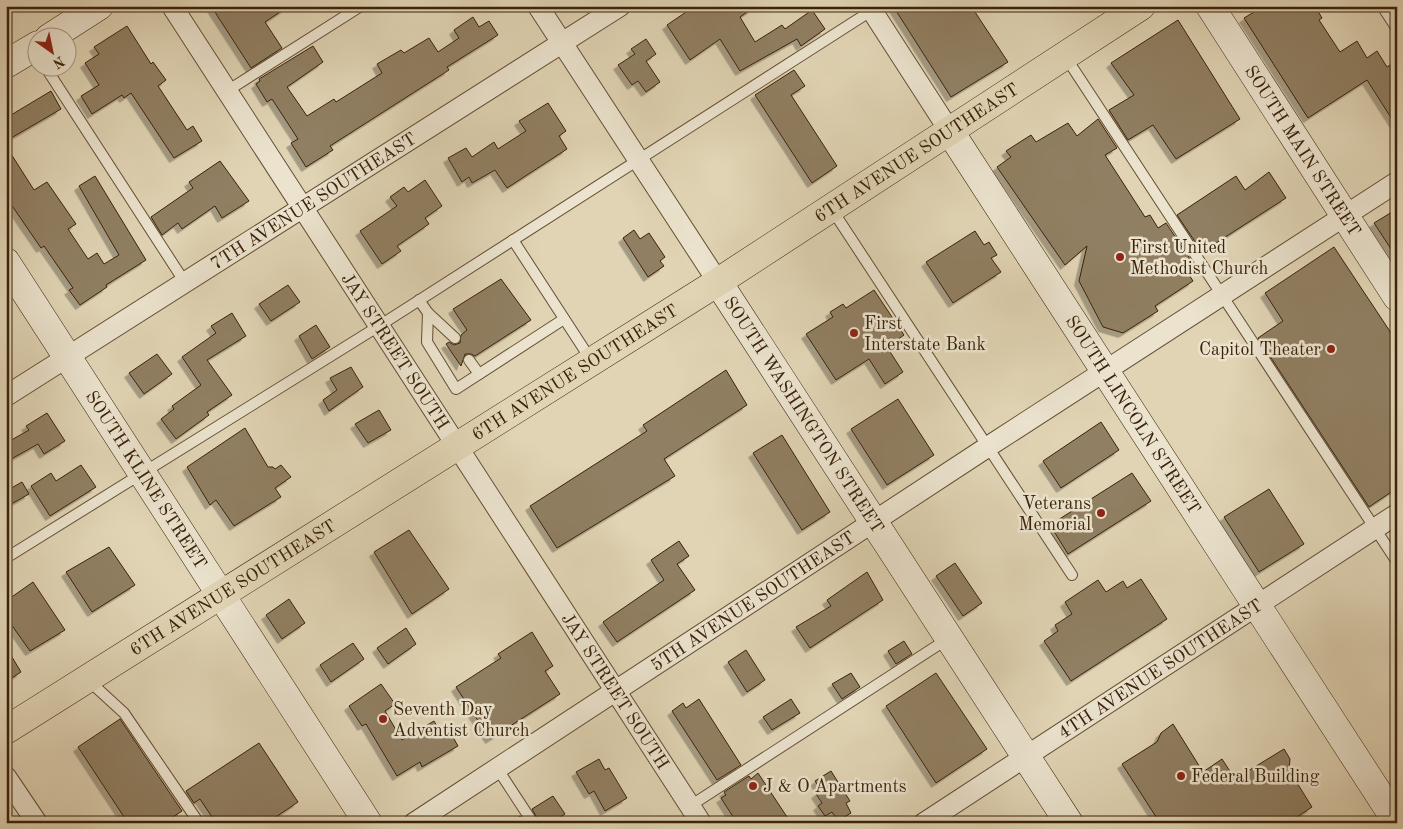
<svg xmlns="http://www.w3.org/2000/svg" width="1403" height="829" font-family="'Old Standard TT',serif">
<defs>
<filter id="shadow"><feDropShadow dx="-4.5" dy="4.5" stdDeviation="0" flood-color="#0004"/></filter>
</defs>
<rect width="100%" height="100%" fill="#e0d4b4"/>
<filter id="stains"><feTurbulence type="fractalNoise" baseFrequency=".004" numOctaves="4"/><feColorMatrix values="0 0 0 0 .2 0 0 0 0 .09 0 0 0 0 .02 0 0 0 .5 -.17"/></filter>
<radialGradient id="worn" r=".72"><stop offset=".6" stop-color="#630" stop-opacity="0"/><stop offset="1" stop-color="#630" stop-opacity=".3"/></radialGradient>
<!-- building -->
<g fill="#907f62" stroke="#3a220a" filter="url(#shadow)">
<polygon points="211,6 289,6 265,22 282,48 251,68"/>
<polygon points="700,6 756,6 740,17 755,42 782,25 785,29 812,10 825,29 801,46 797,39 740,71 720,39 690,60 667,25 689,10 691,12"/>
<polygon points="893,6 971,6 1008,62 951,97"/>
<polygon points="1264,6 1315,6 1322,18 1319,20 1340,52 1357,41 1367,58 1377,51 1387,67 1397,61 1397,127 1367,80 1308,118 1244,18"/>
<polygon points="473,17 479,27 489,21 498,35 447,67 449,70 330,146 333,150 306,167 291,143 298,139 272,99 267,102 256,84 260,81 259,79 313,46 323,62 287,87 307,116 334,99 336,102 382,73 377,64 401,50 404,53 429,38 438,52 459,38 454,30"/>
<polygon points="1178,20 1240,119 1176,159 1153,125 1128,140 1109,110 1134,95 1111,63"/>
<polygon points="127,26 151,64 153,62 166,80 158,86 187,130 193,126 202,141 174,158 131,93 124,98 122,95 92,114 81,96 99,85 85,63 99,54 94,47"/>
<polygon points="646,39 656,54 646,61 660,82 646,92 638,81 632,85 618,65 635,54 631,49"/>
<polygon points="794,70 805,86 791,95 837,166 812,183 755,95"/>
<polygon points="51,91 61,109 6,141 6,118"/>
<polygon points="548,103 566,131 559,136 567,149 507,188 495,170 472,183 469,177 462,182 448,158 466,148 472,157 494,142 498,149 526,131 519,121"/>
<polygon points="1098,119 1117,148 1105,155 1145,217 1150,215 1158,228 1166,223 1190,259 1182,264 1193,281 1155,306 1158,311 1123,333 1103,327 1079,281 1087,246 1065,265 997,167 1011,157 1006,151 1031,135 1036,142 1068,123 1077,136"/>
<polygon points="6,146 34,190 47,182 76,224 68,229 88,259 97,253 104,264 119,255 79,186 95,176 146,260 106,285 107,287 80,305 69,290 73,288 44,246 41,248 6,197"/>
<polygon points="220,161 249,201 222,218 215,206 182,229 178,223 162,235 151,217 193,188 189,182"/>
<polygon points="1269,172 1286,198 1202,252 1177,215 1236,176 1245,190"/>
<polygon points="425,180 442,206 425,218 429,224 397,246 401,251 382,264 360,231 397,206 390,197 404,187 408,192"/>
<polygon points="1397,209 1397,258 1374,223"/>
<polygon points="634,230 640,239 649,233 665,257 660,261 664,266 648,277 623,238"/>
<polygon points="975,231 984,245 989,242 997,255 991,258 1001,272 953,303 926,262"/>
<polygon points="1334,247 1397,342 1397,488 1369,507 1258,338 1283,321 1265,293"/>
<polygon points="501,279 531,320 475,356 471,354 465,354 461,366 446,344 449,342 454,345 460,343 461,335 467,330 453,309"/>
<polygon points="288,285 300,302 271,321 259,304"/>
<polygon points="874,290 904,335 887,347 903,372 885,384 869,359 836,380 806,334 833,317 830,312 843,304 846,308"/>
<polygon points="232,313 246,336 207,360 232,395 207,412 209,415 176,439 161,419 174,409 172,406 201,385 182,357 216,333 211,326"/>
<polygon points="316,325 330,347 312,359 299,336"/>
<polygon points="157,354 172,374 144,394 129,373"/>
<polygon points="351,367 363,387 329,411 323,400 337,390 330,378"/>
<polygon points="726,370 747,405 664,459 675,476 557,548 530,506 647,431 643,425"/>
<polygon points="898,399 934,455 887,485 851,429"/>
<polygon points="379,410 391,430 368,443 355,424"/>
<polygon points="47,413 65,441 44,454 38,444 6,462 6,443 29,430 26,426"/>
<polygon points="1101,422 1119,450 1061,488 1043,461"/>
<polygon points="245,428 268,467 273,467 275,469 281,465 291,477 275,488 281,497 234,526 216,500 210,505 187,467"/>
<polygon points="782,435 830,512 802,530 753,453"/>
<polygon points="81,465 96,487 50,516 31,486 51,473 56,481"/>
<polygon points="1132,473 1151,501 1068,554 1050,525"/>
<polygon points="22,482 29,494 6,507 6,491"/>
<polygon points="1269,489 1304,544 1259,572 1224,517"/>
<polygon points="409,530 449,589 412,614 374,552"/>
<polygon points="679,541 689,556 677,564 695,590 617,642 603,622 664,580 651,560"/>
<polygon points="109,547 135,585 92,612 66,572"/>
<polygon points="955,563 982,603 963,616 936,576"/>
<polygon points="867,572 883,600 810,648 796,627 831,606 827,600"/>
<polygon points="1141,579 1167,619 1071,681 1044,641 1058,631 1055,625 1072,614 1065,602 1098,580 1106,592 1123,581 1127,588"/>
<polygon points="33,582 65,630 30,651 6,617 6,601"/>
<polygon points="289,599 305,623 282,639 266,615"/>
<polygon points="406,628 416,644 388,664 377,648"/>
<polygon points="532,632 553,666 545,671 560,694 490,739 456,687 501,658 498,654"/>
<polygon points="904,641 912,654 896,664 888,651"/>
<polygon points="353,643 364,659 331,682 320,665"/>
<polygon points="6,647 21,672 6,682"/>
<polygon points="746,650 765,680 747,692 728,662"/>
<polygon points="851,673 860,687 842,699 832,684"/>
<polygon points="936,673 987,749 936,783 886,706"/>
<polygon points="381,684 395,704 385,711 402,740 434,721 442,735 449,730 458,746 422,767 420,762 397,776 366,724 362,726 349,706"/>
<polygon points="699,699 741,765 717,780 672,711 683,703 686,708"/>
<polygon points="791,699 800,713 772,730 763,717"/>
<polygon points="120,719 182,811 164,823 128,823 78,747"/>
<polygon points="1173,724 1203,772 1222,759 1235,779 1284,749 1290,759 1289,770 1312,807 1288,823 1160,823 1122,764 1157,742 1161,733"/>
<polygon points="259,743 298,802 267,823 216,823 200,799 194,803 186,791"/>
<polygon points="599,759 605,770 609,768 627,798 605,811 594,791 589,794 576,772"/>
<polygon points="831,771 850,801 846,803 851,813 838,821 832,812 825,816 818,806 822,803 816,794 821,790 815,781"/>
<polygon points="758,773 791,823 737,823 721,798 726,795 724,792 749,776 751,779"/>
<polygon points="553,796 565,814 551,823 540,823 532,809"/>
<polygon points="520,816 525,823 510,823"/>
</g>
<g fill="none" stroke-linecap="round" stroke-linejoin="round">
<defs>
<g id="lane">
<polyline points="1382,6 1397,29"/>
<polyline points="1065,56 1397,562"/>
<polyline points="46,68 184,281"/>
<polyline points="227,91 361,6"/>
<polyline points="831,208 1072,575"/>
<polyline points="513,240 591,360"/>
<polyline points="419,300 428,313 427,342 456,389 564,319"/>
<polyline points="428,313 455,338"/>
<polyline points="469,360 479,374"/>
<polyline points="6,558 379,326 874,9"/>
<polyline points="88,680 124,713 199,823"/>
<polyline points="497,768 533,823"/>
<polyline points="690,806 949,638"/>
</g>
<g id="street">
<path id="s1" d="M 172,6 L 701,823"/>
<polyline points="538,6 718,282"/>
<polyline points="869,6 949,130"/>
<path id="s2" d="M 6,396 L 620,6"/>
<polyline points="6,777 37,823"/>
<path id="s3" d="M 414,823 L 989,446 L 1397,182"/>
<path id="s4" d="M 924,823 L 1397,514"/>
</g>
<g id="secondary">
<path id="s5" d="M 1210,6 L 1397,297"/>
<polyline points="49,38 99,6"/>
<polyline points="6,64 38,45"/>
<path id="s6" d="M 949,130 L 1397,822"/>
<path id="s7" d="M 6,262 L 368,823"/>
<path id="s8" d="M 718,282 L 1069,823"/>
</g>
<g id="highway">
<path id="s9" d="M 6,730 L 718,282 L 1141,6"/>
</g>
</defs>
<!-- lane casing -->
<use href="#lane" stroke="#644e34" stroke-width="12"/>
<!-- street casing -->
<use href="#street" stroke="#644e34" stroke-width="22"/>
<!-- secondary casing -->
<use href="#secondary" stroke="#3a220a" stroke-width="29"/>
<!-- highway casing -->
<use href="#highway" stroke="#3a220a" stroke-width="29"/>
<!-- lane -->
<use href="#lane" stroke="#ebe3ce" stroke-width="10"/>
<!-- street -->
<use href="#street" stroke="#ebe3ce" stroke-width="20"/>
<!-- secondary -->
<use href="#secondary" stroke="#ebe3ce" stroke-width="28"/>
<!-- highway -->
<use href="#highway" stroke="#e0d4b4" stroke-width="28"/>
</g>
<!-- markers -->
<g fill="#8f2418" stroke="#ebe3ce" stroke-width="2">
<circle cx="1120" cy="257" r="5"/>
<circle cx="854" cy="333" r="5"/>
<circle cx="1331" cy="349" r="5"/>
<circle cx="1101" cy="513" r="5"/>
<circle cx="383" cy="719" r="5"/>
<circle cx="1181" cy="776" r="5"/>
<circle cx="753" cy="786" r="5"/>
</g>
<g text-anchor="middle" stroke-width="5" stroke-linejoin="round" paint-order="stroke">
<!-- street labels -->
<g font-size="18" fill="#3a220a" stroke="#ebe3ce">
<text dy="6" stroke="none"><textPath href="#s9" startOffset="1078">6TH AVENUE SOUTHEAST</textPath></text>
<text dy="6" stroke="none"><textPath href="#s5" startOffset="172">SOUTH MAIN STREET</textPath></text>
<text dy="6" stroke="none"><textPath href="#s2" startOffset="364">7TH AVENUE SOUTHEAST</textPath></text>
<text dy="6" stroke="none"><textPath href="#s1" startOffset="411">JAY STREET SOUTH</textPath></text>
<text dy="6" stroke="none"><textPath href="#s9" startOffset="672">6TH AVENUE SOUTHEAST</textPath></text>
<text dy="6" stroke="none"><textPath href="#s8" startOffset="158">SOUTH WASHINGTON STREET</textPath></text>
<text dy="6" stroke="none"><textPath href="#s6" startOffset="339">SOUTH LINCOLN STREET</textPath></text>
<text dy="6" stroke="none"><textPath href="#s7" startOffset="259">SOUTH KLINE STREET</textPath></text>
<text dy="6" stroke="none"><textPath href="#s9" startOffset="268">6TH AVENUE SOUTHEAST</textPath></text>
<text dy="6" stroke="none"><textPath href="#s3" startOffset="405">5TH AVENUE SOUTHEAST</textPath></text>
<text dy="6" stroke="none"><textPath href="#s4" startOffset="282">4TH AVENUE SOUTHEAST</textPath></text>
<text dy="6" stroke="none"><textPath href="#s1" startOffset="816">JAY STREET SOUTH</textPath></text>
</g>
<!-- poi labels -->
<g font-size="18" fill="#3a220a" stroke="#ebe3ce" text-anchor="start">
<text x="1130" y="253">First United<tspan x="1130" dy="21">Methodist Church</tspan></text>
<text x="864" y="329">First<tspan x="864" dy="21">Interstate Bank</tspan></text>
<text x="1321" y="355" text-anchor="end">Capitol Theater</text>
<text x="1091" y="509" text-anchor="end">Veterans<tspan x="1091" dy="21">Memorial</tspan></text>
<text x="393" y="715">Seventh Day<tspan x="393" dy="21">Adventist Church</tspan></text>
<text x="1191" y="782">Federal Building</text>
<text x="763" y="792">J &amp; O Apartments</text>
</g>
</g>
<!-- margin -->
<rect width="1403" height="829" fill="none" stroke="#e0d4b4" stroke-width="25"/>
<rect x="8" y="8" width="1388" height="814" fill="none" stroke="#3a220a" stroke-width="2.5"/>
<rect x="12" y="12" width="1378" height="804" fill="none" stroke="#3a220a"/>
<!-- north arrow -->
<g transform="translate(52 52) rotate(147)"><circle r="24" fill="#ebe3ce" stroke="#a49680"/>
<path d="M0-4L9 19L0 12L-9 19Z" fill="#8f2418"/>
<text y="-8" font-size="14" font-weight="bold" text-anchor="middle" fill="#3a220a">N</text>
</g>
<rect width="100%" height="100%" filter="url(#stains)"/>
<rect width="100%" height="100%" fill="url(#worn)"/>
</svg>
